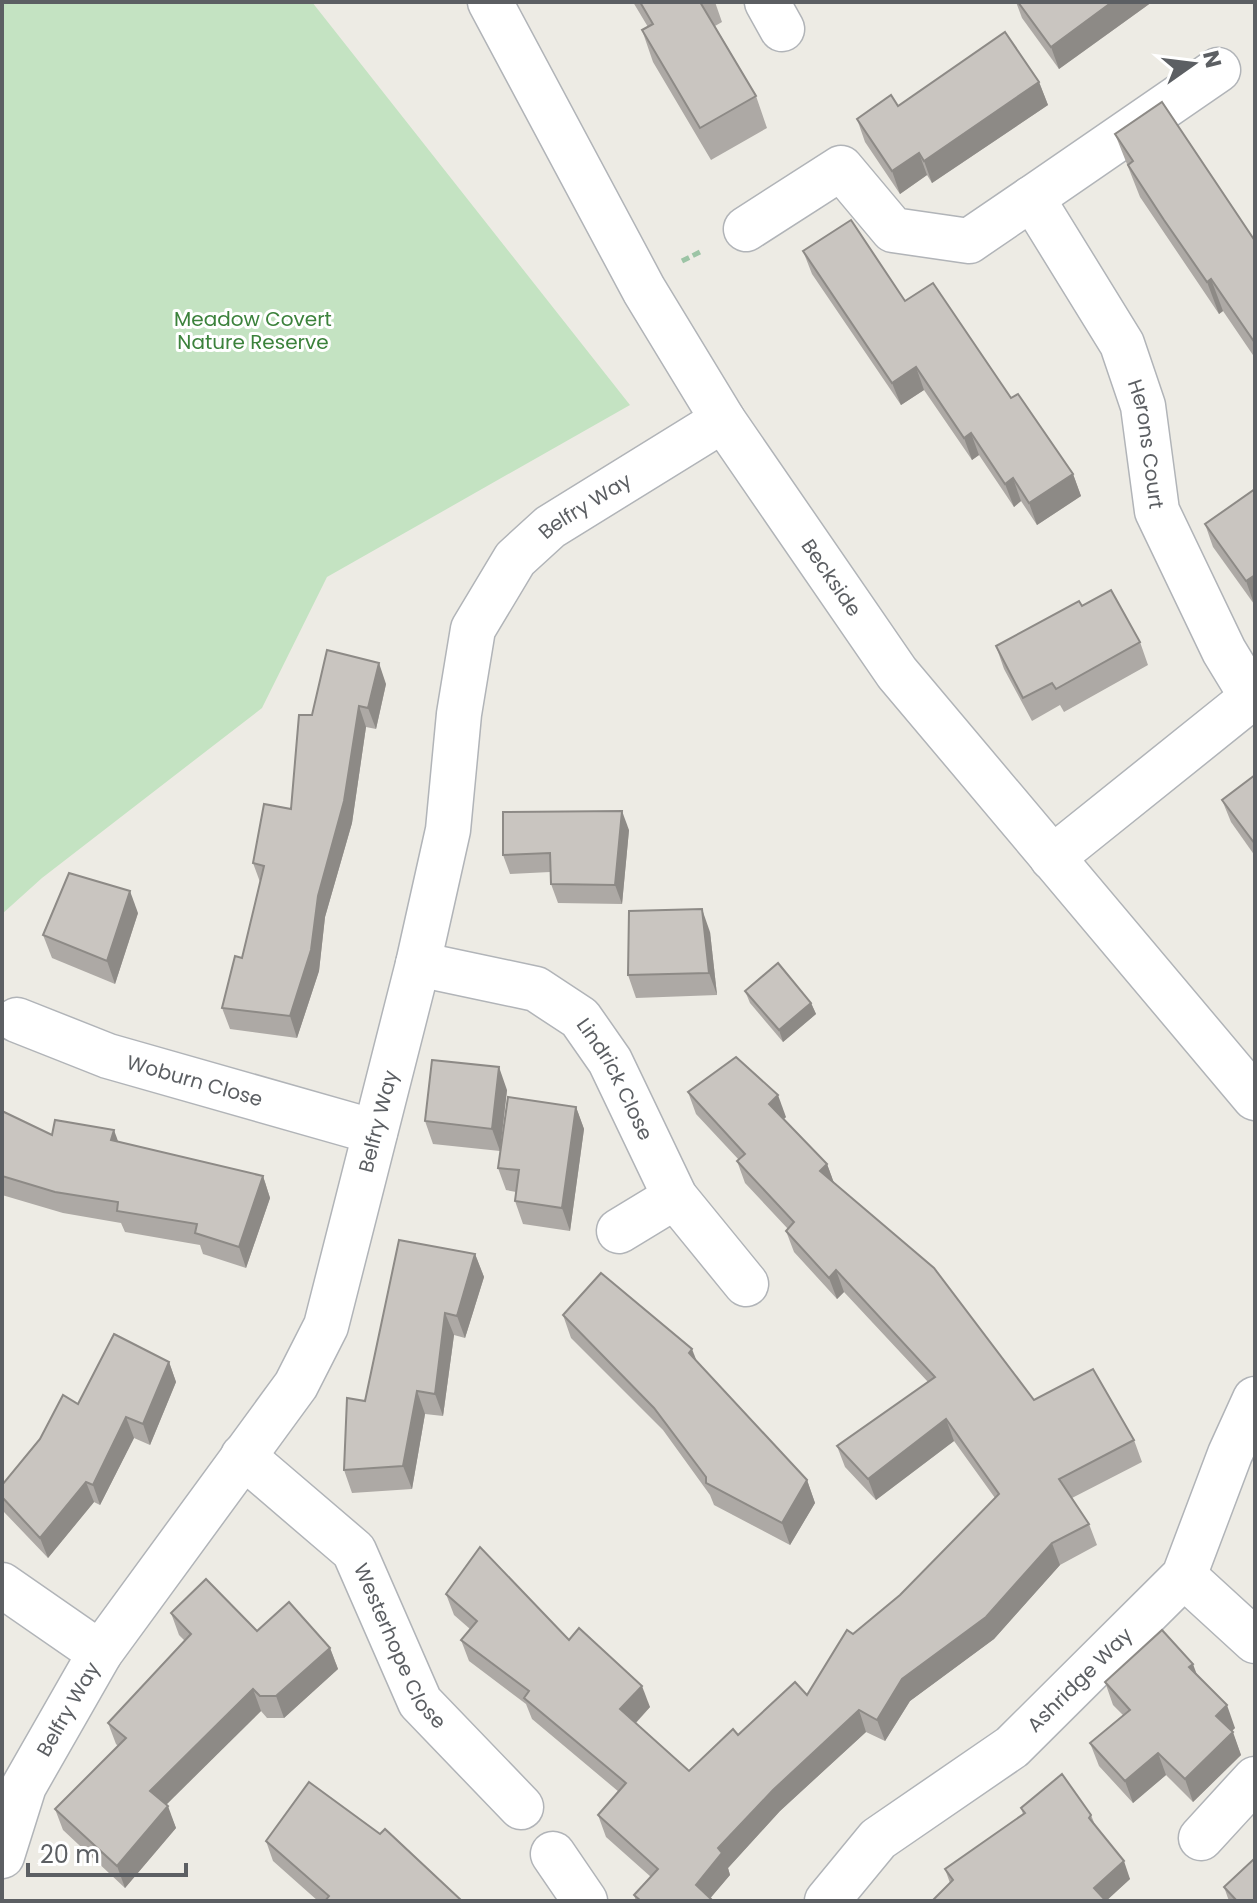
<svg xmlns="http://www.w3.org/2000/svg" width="1257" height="1903" font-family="Poppins,sans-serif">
<rect width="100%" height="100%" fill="#edebe4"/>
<!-- green -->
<polygon fill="#c4e3c2" points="2,2 312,2 630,405 327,577 262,708 42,878 2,914"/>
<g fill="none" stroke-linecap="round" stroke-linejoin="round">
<defs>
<g id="minor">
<path id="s1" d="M 490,2 L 644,290 L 723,420 L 897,673 L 1255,1098"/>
<polyline points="767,2 782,29"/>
<polyline points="1032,198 1218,70"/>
<path id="s2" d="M 746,229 L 841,168 L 893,230 L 969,241 L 1032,198 L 1122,344 L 1143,406 L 1157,511 L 1224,651 L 1252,697"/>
<polyline points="1052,858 1255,695"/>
<path id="s3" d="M 418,964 L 536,989 L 580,1018 L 610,1061 L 675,1197 L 746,1284"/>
<path id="s4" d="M 17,1020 L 108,1056 L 375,1132"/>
<polyline points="619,1231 675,1197"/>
<path id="s5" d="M 243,1456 L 354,1551 L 420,1702 L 521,1807"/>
<polyline points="1184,1576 1255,1641"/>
<polyline points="2,1585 100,1653"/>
<polyline points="1201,1838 1255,1779"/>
<polyline points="553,1854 585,1901"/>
<path id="s6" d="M 2,1856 L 24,1786 L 100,1653 L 296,1385 L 326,1326 L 418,964 L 448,830 L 459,714 L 473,629 L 515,559 L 550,527 L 723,420"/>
<path id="s7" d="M 827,1901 L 878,1839 L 1012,1747 L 1184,1576 L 1230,1454 L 1255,1399"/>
</g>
</defs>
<!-- minor casing -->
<use href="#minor" stroke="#b1b4b8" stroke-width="47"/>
<!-- path -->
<polyline stroke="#9cc4a5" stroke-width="5" stroke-dasharray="8 4" stroke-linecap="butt" points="682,261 702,251"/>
<!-- minor -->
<use href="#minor" stroke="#fff" stroke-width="44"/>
</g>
<!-- wall -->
<g fill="#ada9a5">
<polygon points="633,2 715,2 722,22 715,26 756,96 767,128 711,160 653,62 642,30 648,27"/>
<polygon points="1016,2 1152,2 1059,69 1022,18"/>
<polygon points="1039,82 1048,105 932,183 927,175 900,194 865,142 857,119 898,106"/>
<polygon points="1115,134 1255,241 1255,358 1223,311 1219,314 1140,197"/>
<polygon points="803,251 905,301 1011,398 1073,474 1081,496 1037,525 1021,501 1014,507 979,455 972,460 924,390 901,405 812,274"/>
<polygon points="1255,489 1254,604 1213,547 1205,524"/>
<polygon points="1082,606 1140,642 1148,665 1064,712 1060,705 1032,721 1004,669 996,646"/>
<polygon points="386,684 376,729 366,727 352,823 325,917 319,971 297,1038 230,1029 222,1008 242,958 260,882 253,863 291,809 312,715"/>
<polygon points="1255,775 1255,856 1231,822 1222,800"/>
<polygon points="629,830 622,904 558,903 551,884 550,872 510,874 503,855"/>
<polygon points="138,913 115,984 52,958 43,935"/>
<polygon points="710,932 717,995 636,998 628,975"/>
<polygon points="745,991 811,1003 816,1014 783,1042 750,1003"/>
<polygon points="507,1090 500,1151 433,1144 425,1121"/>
<polygon points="688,1092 786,1117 784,1119 827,1164 834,1183 1034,1400 1134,1440 1142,1462 1072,1498 1089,1524 1097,1545 1060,1565 994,1639 910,1701 885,1741 866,1732 780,1811 728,1868 730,1875 710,1898 712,1901 636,1901 634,1895 651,1877 606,1837 598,1815 619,1792 532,1719 526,1704 469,1661 461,1640 470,1629 454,1615 446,1594 569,1640 650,1707 636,1723 689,1771 738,1735 807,1695 853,1634 900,1595 995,1498 954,1441 876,1500 845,1467 837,1446 928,1382 844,1292 837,1299 794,1252 786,1231 788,1229 745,1183 737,1161 739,1160 696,1114"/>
<polygon points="576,1107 584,1129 570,1231 523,1224 515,1201 516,1192 506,1190 498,1168"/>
<polygon points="2,1111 52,1135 118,1142 263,1176 270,1198 246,1268 203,1254 200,1245 125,1232 121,1223 63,1213 2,1195"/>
<polygon points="475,1254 484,1277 465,1338 454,1335 443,1416 425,1414 412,1489 352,1493 344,1470 365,1401"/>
<polygon points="563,1315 697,1362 807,1480 815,1503 790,1545 714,1505 710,1495 663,1430 571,1338"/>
<polygon points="169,1362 176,1382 150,1445 134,1438 100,1505 94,1502 48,1558 4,1512 2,1505 2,1485 40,1439 78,1404"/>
<polygon points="171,1613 330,1648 338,1669 284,1718 267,1718 261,1711 166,1804 176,1828 125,1888 63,1830 55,1809 118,1746 116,1744 108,1723 185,1641 179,1635"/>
<polygon points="1197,1676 1235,1728 1232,1731 1241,1755 1193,1802 1166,1775 1133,1803 1099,1766 1090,1743 1123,1715 1113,1705 1105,1682"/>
<polygon points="1021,1808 1091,1815 1095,1825 1130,1879 1106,1901 950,1883 945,1869 1023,1814"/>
<polygon points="266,1841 462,1901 318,1901 273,1861"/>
<polygon points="1224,1887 1255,1901 1229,1901"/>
</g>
<!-- shaded-wall -->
<g fill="#8d8a86">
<polygon points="1112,2 1152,2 1059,69 1051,47"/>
<polygon points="1039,82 1048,105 932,183 924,161"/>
<polygon points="919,153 927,175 900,194 892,171"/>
<polygon points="1211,279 1223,311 1219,314 1207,282"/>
<polygon points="916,367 924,390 901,405 892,383"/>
<polygon points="971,433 979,455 972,460 964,438"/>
<polygon points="1073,474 1081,496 1037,525 1029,503"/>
<polygon points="1013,478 1021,501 1014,507 1005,484"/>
<polygon points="1255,575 1255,603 1254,604 1246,581"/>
<polygon points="379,663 386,684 376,729 368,708"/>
<polygon points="359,706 366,727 352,823 325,917 319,971 297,1038 290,1016 318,896"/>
<polygon points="622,811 629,830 622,904 615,885"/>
<polygon points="130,891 138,913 115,984 107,961"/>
<polygon points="702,909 710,932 717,995 709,973"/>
<polygon points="811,1003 816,1014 783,1042 779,1030"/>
<polygon points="499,1067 507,1090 500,1151 492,1129"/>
<polygon points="778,1095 786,1117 777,1125 769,1104"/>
<polygon points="576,1107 584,1129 570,1231 562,1208"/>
<polygon points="114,1130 122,1152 111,1140"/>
<polygon points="827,1164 835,1186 820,1171"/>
<polygon points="263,1176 270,1198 246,1268 239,1247"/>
<polygon points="475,1254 484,1277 465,1338 457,1316"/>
<polygon points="836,1270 844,1292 837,1299 829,1278"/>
<polygon points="445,1313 454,1335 443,1416 435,1394"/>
<polygon points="692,1349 701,1372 689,1353"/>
<polygon points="169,1362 176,1382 150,1445 143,1424"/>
<polygon points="417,1391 425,1414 412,1489 403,1466"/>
<polygon points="126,1417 134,1438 100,1505 93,1485"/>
<polygon points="946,1419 954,1441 876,1500 868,1479"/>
<polygon points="807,1480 815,1503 790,1545 782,1523"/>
<polygon points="86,1482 94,1502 48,1558 40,1538"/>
<polygon points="1052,1543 1060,1565 994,1639 910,1701 885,1741 877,1720 902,1679"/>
<polygon points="330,1648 338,1669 284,1718 276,1696"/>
<polygon points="1193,1664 1201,1686 1189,1667"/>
<polygon points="642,1686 650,1707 628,1731 620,1709"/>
<polygon points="253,1689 261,1711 158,1813 150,1791"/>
<polygon points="1227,1705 1235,1728 1224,1738 1216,1716"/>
<polygon points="859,1710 866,1732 780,1811 728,1868 730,1875 708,1901 696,1885 718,1848 773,1790"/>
<polygon points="1233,1732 1241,1755 1193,1802 1185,1779"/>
<polygon points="1158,1753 1166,1775 1133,1803 1125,1781"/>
<polygon points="168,1806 176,1828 125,1888 117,1866"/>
<polygon points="1124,1861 1130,1879 1106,1901 1094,1888"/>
</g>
<!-- building -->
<g fill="#c9c5c0" stroke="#8d8a86" stroke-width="2">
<polygon points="640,2 700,2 756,96 700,128 642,30 653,24"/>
<polygon points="1018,2 1112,2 1051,47"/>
<polygon points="1005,32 1039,82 924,161 919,153 892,171 857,119 891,95 898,106"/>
<polygon points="1162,102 1255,241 1255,343 1211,279 1207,282 1164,220 1128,165 1133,161 1115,134"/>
<polygon points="851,220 905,301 933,283 1011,398 1018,394 1073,474 1029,503 1013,478 1005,484 971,433 964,438 916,367 892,383 803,251"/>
<polygon points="1255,489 1255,575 1246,581 1205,524"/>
<polygon points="1111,590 1140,642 1056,689 1052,683 1023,698 996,646 1079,601 1082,606"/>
<polygon points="327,650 379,663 368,708 359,706 344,801 318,896 311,950 290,1016 222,1008 235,956 242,958 264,866 253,863 264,804 291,809 299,715 312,715"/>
<polygon points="1255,775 1255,844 1222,800"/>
<polygon points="622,811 615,885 551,884 550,853 503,855 503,812"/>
<polygon points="69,873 130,891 107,961 43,935"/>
<polygon points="702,909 709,973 628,975 629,911"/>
<polygon points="778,963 811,1003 779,1030 745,991"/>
<polygon points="736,1057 778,1095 769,1104 827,1164 820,1171 934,1268 1034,1400 1093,1369 1134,1440 1059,1479 1089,1524 1052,1543 986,1617 902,1679 877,1720 859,1710 773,1790 718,1848 722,1853 696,1885 711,1899 710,1901 641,1901 634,1895 658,1869 598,1815 626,1783 524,1698 529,1691 461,1640 477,1621 446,1594 480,1547 569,1640 579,1628 642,1686 620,1709 689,1771 733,1729 738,1735 795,1682 807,1695 847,1630 853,1634 900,1595 999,1494 946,1419 868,1479 837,1446 935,1377 836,1270 829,1278 786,1231 794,1222 737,1161 745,1154 688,1092"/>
<polygon points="432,1060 499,1067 492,1129 425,1121"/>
<polygon points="508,1097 576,1107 562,1208 515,1201 519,1170 498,1168"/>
<polygon points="2,1111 52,1135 55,1120 114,1130 111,1140 263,1176 239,1247 195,1233 197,1224 117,1211 118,1202 55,1192 2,1176"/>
<polygon points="399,1240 475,1254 457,1316 445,1313 435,1394 417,1391 403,1466 344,1470 347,1398 365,1401"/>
<polygon points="601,1273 692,1349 689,1353 807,1480 782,1523 706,1483 706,1477 654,1408 563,1315"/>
<polygon points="114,1334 169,1362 143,1424 126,1417 93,1485 86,1482 40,1538 2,1497 2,1485 40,1439 63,1395 78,1404"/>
<polygon points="206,1579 257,1631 289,1602 330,1648 276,1696 260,1696 253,1689 150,1791 168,1806 117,1866 55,1809 126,1738 108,1723 191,1634 171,1613"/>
<polygon points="1162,1630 1193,1664 1189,1667 1227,1705 1216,1716 1233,1732 1185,1779 1158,1753 1125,1781 1090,1743 1130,1710 1105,1682"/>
<polygon points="1062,1774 1091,1815 1089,1818 1124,1861 1094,1888 1106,1901 932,1901 953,1880 945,1869 1025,1813 1021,1808"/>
<polygon points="309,1782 380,1834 385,1829 462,1901 325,1901 329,1896 266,1841"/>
<polygon points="1255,1858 1255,1901 1237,1901 1224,1887"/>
</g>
<g text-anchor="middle" stroke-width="6" stroke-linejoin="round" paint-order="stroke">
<!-- park labels -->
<g font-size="20" fill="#3c823c" stroke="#fff">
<text x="253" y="326">Meadow Covert<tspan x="253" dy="23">Nature Reserve</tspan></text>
</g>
<!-- street labels -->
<g font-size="20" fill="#5c5f63" stroke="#fff">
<text dy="7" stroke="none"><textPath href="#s2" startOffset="622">Herons Court</textPath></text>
<text dy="7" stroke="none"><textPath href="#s6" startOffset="1508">Belfry Way</textPath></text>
<text dy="7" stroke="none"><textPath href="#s1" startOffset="670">Beckside</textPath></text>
<text dy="7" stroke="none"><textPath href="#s4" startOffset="188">Woburn Close</textPath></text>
<text dy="7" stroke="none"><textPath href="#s3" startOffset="244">Lindrick Close</textPath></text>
<text dy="7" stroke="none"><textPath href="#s6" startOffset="836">Belfry Way</textPath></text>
<text dy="7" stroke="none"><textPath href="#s5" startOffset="252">Westerhope Close</textPath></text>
<text dy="7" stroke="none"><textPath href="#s7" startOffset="338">Ashridge Way</textPath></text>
<text dy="7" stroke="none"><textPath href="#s6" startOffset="162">Belfry Way</textPath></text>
</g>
</g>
<!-- border -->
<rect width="1257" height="1903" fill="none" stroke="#5c5f63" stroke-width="8"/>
<!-- north arrow -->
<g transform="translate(1193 64) rotate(76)" stroke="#ffffff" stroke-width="6" paint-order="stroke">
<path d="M0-6L14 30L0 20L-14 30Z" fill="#5c5f63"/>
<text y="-12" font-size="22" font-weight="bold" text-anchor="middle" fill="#5c5f63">N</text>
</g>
<!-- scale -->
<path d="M28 1863v12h158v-12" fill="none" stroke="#5c5f63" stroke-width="4"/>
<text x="40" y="1863" font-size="24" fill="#5c5f63" stroke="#ffffff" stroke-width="6" paint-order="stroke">20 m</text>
</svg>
